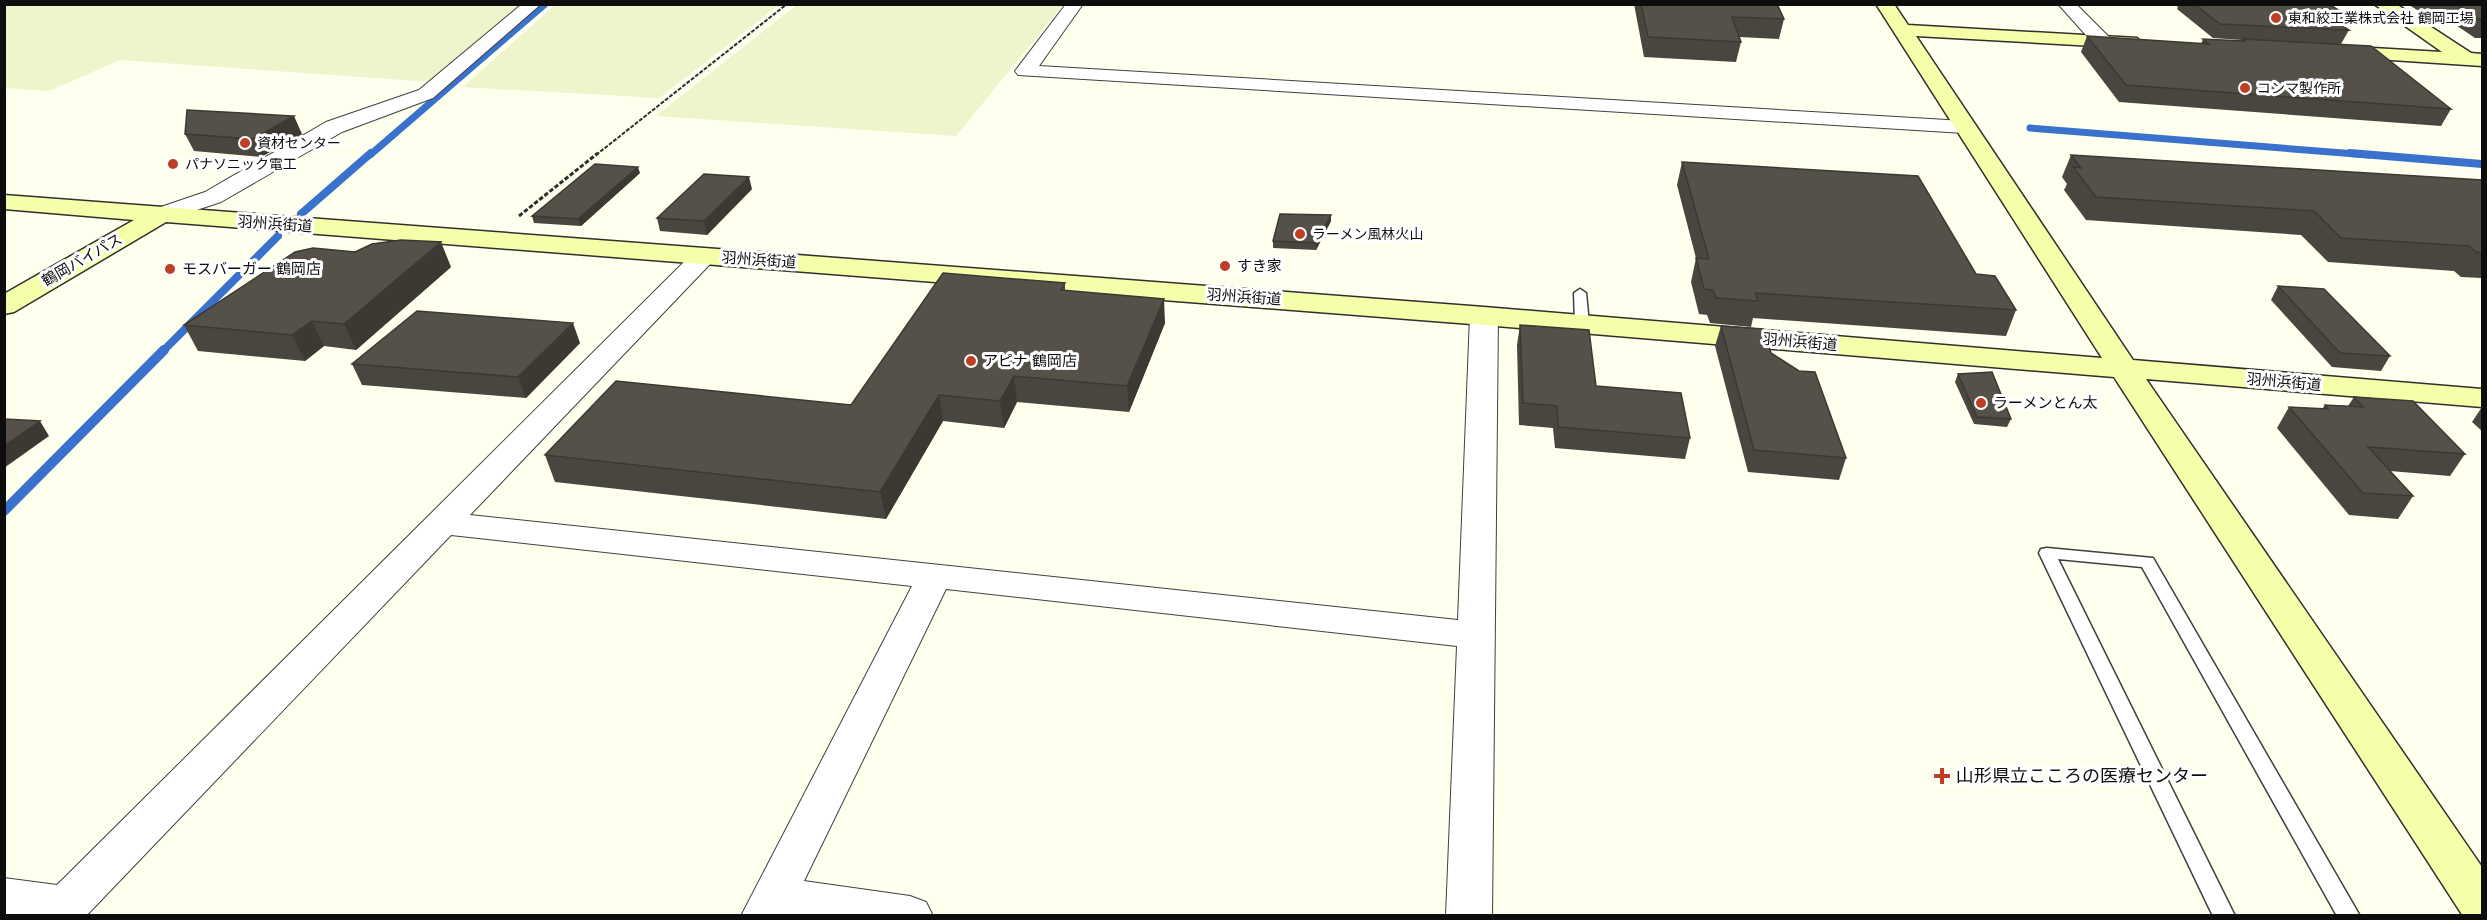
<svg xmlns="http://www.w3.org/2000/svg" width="2487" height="920" font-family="Lora,'Noto Sans JP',serif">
<rect width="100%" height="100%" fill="#feffed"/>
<!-- farmland -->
<g fill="#eff4cd">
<polygon points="798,4 1063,4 1063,5 956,136 656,116"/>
<polygon points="4,5 526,5 432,82 120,60 49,91 5,88"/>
<polygon points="555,5 555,4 779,5 659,98 463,87"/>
</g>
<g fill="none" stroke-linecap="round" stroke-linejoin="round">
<!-- stream-far2 -->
<g stroke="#3971cc" stroke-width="7">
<polyline points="2030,128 2369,155"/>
<polyline points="370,155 545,4"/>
</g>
<!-- stream-far1 -->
<g stroke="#3971cc" stroke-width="8">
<polyline points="2350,153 2482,164"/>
<polyline points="301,214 371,153"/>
<polyline points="163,351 278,236"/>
</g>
<!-- stream -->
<polyline stroke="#3971cc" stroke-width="10" points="4,511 164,350"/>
<defs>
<g id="lane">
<polygon points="1580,289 1586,293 1589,324 1582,328 1575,324 1574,293"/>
<polygon points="2047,548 2153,558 2360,916 2337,916 2142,567 2058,559 2235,916 2213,916 2039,553 2041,549"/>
</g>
<g id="street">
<polygon points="522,4 541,4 433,98 342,132 221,202 160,222 152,220 148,215 152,210 205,192 326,122 419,90"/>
<polygon points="1066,4 1083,4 1039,66 1964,121 1972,122 1975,127 1972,132 1964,133 1018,75 1015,71"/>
<polygon points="2058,4 2076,4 2108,36 2110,40 2108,44 2094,44"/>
<polygon points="704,248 713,251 717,256 713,261 470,515 1458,620 1470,316 1474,310 1484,308 1494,310 1498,316 1492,916 1446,916 1457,646 946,589 804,881 910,896 926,902 933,916 741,916 912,586 451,535 86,916 4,916 4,878 57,885 695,251"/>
</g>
<g id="secondary">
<polygon points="1876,4 1894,4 1908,25 2137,38 2140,42 2137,46 2130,48 1916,36 2133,360 2482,389 2482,407 2146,379 2482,867 2482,916 2463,916 2114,377 1484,325 166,222 14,312 4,314 4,294 134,220 4,209 4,195 1484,307 2102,358"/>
<polygon points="2374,4 2396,4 2471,53 2482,54 2482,66 2331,56 2328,52 2331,48 2338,46 2442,52"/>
</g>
</defs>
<!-- lane casing -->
<use href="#lane" stroke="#404040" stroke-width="3"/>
<!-- street casing -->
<use href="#street" stroke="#404040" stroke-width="2"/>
<!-- secondary casing -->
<use href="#secondary" stroke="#2f2f2f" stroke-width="3"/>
<!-- path-far1 -->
<polyline stroke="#2f2f2f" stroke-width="2" stroke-dasharray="4 1.5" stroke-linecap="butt" points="596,155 787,4"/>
<!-- path -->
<polyline stroke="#2f2f2f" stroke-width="3" stroke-dasharray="4.5 2" stroke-linecap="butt" points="519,216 598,153"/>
<!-- lane -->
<use href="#lane" fill="#fff" fill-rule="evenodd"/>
<!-- street -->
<use href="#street" fill="#fff" fill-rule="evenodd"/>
<!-- secondary -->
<use href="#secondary" fill="#f5fea8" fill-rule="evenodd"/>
</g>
<!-- wall -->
<g fill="#49463f">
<polygon points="1634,4 1777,4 1784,19 1779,39 1739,37 1741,42 1736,62 1644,57"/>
<polygon points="2175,4 2329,4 2346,15 2341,25 2349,30 2341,44 2451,109 2441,126 2119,102 2081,52 2087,36 2201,44 2203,39 2241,41 2242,40 2213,38 2177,9 2178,7"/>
<polygon points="2408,4 2482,4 2482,38 2475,38 2444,17 2426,16"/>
<polygon points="185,134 302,134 261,157 194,151"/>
<polygon points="2071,155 2482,180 2482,278 2461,277 2454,271 2328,262 2301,235 2086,220 2064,190 2067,184 2062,177"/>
<polygon points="1682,162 1976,274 2016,310 2006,336 1753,318 1751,327 1710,323 1707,315 1699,314 1691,282 1696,258 1677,185"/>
<polygon points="640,173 581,226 534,223 532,216"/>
<polygon points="752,189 707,235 660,231 657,218"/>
<polygon points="1331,221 1316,250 1273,248 1273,241"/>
<polygon points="451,267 356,350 324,346 305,361 198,351 184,325"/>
<polygon points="1065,283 1065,290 1165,323 1129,412 1017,402 1004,428 943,421 886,519 555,482 545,455 851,405"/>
<polygon points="2278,286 2390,356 2381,371 2332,367 2271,300"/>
<polygon points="1520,325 1596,386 1690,438 1685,459 1555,448 1553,428 1519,425 1517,345"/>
<polygon points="1721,326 1771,353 1799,371 1846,458 1839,480 1748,472 1715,346"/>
<polygon points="580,343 526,398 362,385 352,364"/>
<polygon points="1958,374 2011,419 2007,427 1974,424 1955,382"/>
<polygon points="2354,397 2465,454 2450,476 2390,471 2413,496 2398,519 2349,515 2277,428 2289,407 2322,409 2325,405 2348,406"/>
<polygon points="2482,407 2482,431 2472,422"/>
</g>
<!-- shaded-wall -->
<g fill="#3c3933">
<polygon points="294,116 302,134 261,157 253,139"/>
<polygon points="638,167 640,173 581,226 578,219"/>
<polygon points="749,177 752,189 707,235 704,221"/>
<polygon points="1331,215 1331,221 1316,250 1316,243"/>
<polygon points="441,242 451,267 356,350 344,324"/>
<polygon points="1164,299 1165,323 1129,412 1127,386"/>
<polygon points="312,321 324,346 305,361 292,335"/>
<polygon points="573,323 580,343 526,398 518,377"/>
<polygon points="1014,376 1017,402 1004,428 1000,401"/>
<polygon points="939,395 943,421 886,519 880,492"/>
<polygon points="40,421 49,436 4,468 4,446"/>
</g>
<!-- building -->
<g fill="#555149" stroke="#3c3933" stroke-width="1.5">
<polygon points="1641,4 1777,4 1784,19 1732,17 1741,42 1648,37"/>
<polygon points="2194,4 2329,4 2346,15 2326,15 2349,30 2220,24"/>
<polygon points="2456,4 2482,4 2482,21"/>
<polygon points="2087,36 2209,44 2203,39 2245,41 2242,39 2371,46 2451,109 2126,85"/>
<polygon points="187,110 294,116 253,139 185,134"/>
<polygon points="2071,155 2482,180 2482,253 2476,252 2469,246 2341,238 2314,211 2096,197 2073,167 2081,168"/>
<polygon points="1682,162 1918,176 1976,274 1995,276 2016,310 1755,293 1758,301 1716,298 1713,290 1704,289 1696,258 1709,259"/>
<polygon points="595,164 638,167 578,219 532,216"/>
<polygon points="704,174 749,177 704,221 657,218"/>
<polygon points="1280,214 1331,215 1316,243 1273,241"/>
<polygon points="401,240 441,242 344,324 312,321 292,335 184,325 295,252 313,248 355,252 372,244"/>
<polygon points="943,273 1065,283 1061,290 1164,299 1127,386 1014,376 1000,401 939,395 880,492 545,455 616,381 851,405"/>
<polygon points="2278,286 2324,289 2390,356 2340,353"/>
<polygon points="417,311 573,323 518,377 352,364"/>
<polygon points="1520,325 1589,330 1596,386 1681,393 1690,438 1558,427 1557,406 1523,403"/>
<polygon points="1721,326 1763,329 1771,353 1799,371 1815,372 1846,458 1754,450"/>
<polygon points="1992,372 2011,419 1977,417 1958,374"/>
<polygon points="2354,397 2413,401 2465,454 2368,447 2413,496 2363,493 2289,407 2328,409 2325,405 2363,407"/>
<polygon points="4,419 40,421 4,446"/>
</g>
<!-- markers -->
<g fill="#bc3f26" stroke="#fff" stroke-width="2">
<circle cx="2276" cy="18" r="6"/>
<circle cx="2245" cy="88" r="6"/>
<circle cx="245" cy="143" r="6"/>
<circle cx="173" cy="164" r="6"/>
<circle cx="1300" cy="234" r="6"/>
<circle cx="1225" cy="266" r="6"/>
<circle cx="170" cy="269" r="6"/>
<circle cx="971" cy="361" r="6"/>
<circle cx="1981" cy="403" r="6"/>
<path d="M1939 767h6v6h6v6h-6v6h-6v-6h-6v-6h6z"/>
</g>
<g text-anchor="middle" stroke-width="6" stroke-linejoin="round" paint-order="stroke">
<!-- far-poi labels -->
<g font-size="14" fill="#0d0d0d" stroke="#fff" text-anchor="start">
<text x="2288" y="23">東和絞工業株式会社 鶴岡工場</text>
<text x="2257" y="93">コンマ製作所</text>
<text x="257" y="148">資材センター</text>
<text x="185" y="169">パナソニック電工</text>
<text x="1312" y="239">ラーメン風林火山</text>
</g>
<!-- street labels -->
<g font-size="15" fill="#0d0d0d" stroke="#fff">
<text transform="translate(275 224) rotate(4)" y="5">羽州浜街道</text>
<text transform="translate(82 260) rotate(-30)" y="5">鶴岡バイパス</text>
<text transform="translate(759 260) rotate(4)" y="5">羽州浜街道</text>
<text transform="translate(1244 297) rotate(4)" y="5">羽州浜街道</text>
<text transform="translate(1800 342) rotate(5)" y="5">羽州浜街道</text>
<text transform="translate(2284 382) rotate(5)" y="5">羽州浜街道</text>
</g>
<!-- poi labels -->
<g font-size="15" fill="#0d0d0d" stroke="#fff" text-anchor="start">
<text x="1237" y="271">すき家</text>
<text x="182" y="274">モスバーガー 鶴岡店</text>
<text x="983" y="366">アピナ 鶴岡店</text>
<text x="1993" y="408">ラーメンとん太</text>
</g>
<!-- near-poi labels -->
<g font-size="18" fill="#0d0d0d" stroke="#fff" text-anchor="start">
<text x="1956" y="782">山形県立こころの医療センター</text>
</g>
</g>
<!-- border -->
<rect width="2487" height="920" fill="none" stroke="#0d0d0d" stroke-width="12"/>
</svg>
